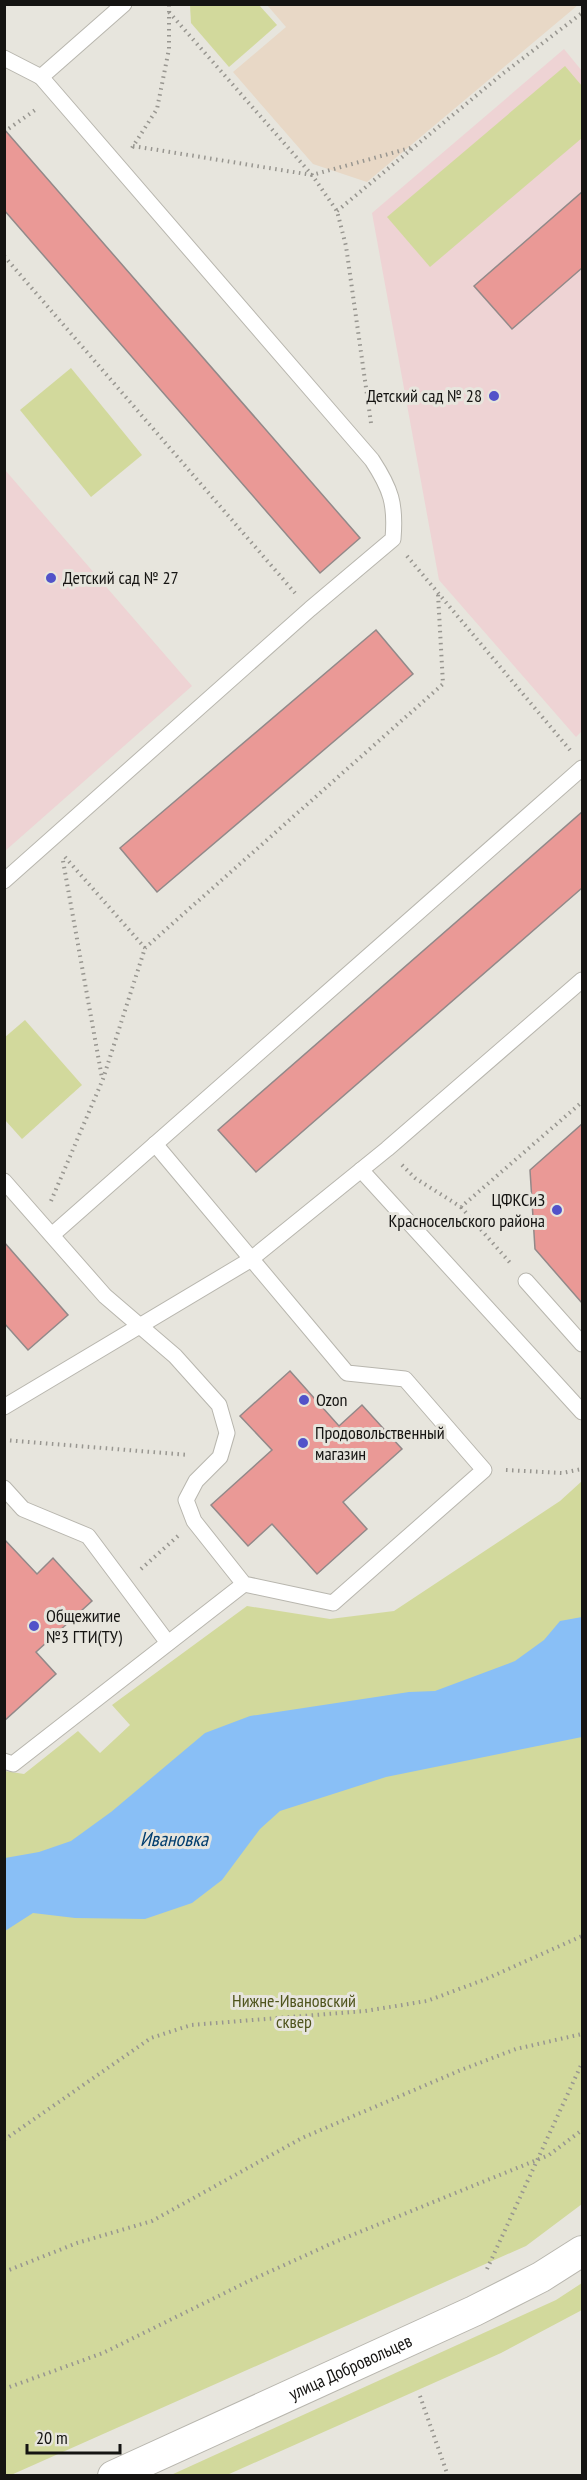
<svg xmlns="http://www.w3.org/2000/svg" width="587" height="2480" font-family="'PT Sans Narrow',sans-serif">
<rect width="100%" height="100%" fill="#e7e5dd"/>
<!-- commercial -->
<polygon fill="#e8d8c6" points="267,5 578,5 367,182 313,164 233,72 286,27"/>
<!-- education -->
<g fill="#eed3d4">
<polygon points="564,49 582,71 582,731 576,737 439,580 372,213"/>
<polygon points="5,470 192,686 5,851 4,851"/>
</g>
<!-- green -->
<g fill="#d2d99c">
<polygon points="190,5 259,5 277,25 229,67 191,23"/>
<polygon points="565,66 582,86 582,138 430,267 387,217"/>
<polygon points="71,368 142,455 91,497 20,410"/>
<polygon points="25,1020 82,1085 22,1139 5,1120 4,1038"/>
<polygon points="582,1481 582,2204 526,2246 11,2475 5,2476 5,1771 24,1774 78,1731 100,1753 130,1725 112,1705 247,1606 330,1619 394,1611 560,1501"/>
<polygon points="582,2283 582,2310 501,2353 227,2475 171,2475 556,2300"/>
</g>
<!-- water -->
<polygon fill="#89bff6" points="582,1617 582,1737 386,1777 280,1811 260,1829 222,1880 192,1903 145,1919 75,1918 33,1913 5,1931 5,1858 39,1852 71,1841 111,1812 205,1733 250,1716 409,1692 435,1691 515,1661 544,1640 560,1621"/>
<!-- building -->
<g fill="#ea9996" stroke="#928989" stroke-width="1.5">
<polygon points="4,129 360,538 320,573 4,210"/>
<polygon points="582,192 582,268 512,329 474,286"/>
<polygon points="376,630 413,674 157,892 120,848"/>
<polygon points="582,812 582,888 256,1172 218,1130"/>
<polygon points="582,1124 582,1303 535,1249 530,1170"/>
<polygon points="4,1242 68,1315 28,1350 4,1323"/>
<polygon points="290,1371 339,1426 362,1405 402,1449 343,1502 367,1529 317,1574 272,1524 248,1546 211,1505 272,1450 240,1416"/>
<polygon points="4,1539 37,1574 53,1558 92,1601 36,1652 56,1674 4,1721"/>
</g>
<g fill="none" stroke-linecap="round" stroke-linejoin="round">
<defs>
<g id="service">
<polyline points="4,58 41,77 124,4"/>
<path d="M 4,881 L 310,609 L 393,539 C 396,504 391,489 372,460 L 41,77"/>
<polyline points="361,1170 582,1412"/>
<polyline points="4,1181 105,1296 175,1356 219,1405 227,1433 220,1457 196,1481 186,1500 194,1521 244,1584 333,1603 484,1470 405,1379 347,1373 155,1144"/>
<polyline points="52,1235 582,768"/>
<polyline points="526,1281 582,1344"/>
<polyline points="4,1407 250,1260 387,1149 582,980"/>
<polyline points="4,1488 23,1509 88,1536 168,1643"/>
<polyline points="4,1761 13,1764 244,1584"/>
</g>
<g id="minor">
<path id="s1" d="M 113,2476 L 474,2311 L 541,2277 L 582,2251"/>
</g>
</defs>
<!-- service casing -->
<use href="#service" stroke="#b8b6ae" stroke-width="17"/>
<!-- minor casing -->
<use href="#minor" stroke="#b8b6ae" stroke-width="32"/>
<!-- path -->
<g stroke="#989690" stroke-width="4" stroke-dasharray="1.5 4.5" stroke-linecap="butt">
<polyline points="169,12 312,175 337,211 346,246 371,423"/>
<polyline points="4,132 38,108"/>
<polyline points="133,146 312,175 414,147"/>
<polyline points="132,148 157,109 169,49 169,4"/>
<polyline points="337,211 501,75 582,13"/>
<polyline points="4,256 295,593"/>
<polyline points="407,556 570,750"/>
<polyline points="65,857 145,948"/>
<polyline points="63,861 102,1078"/>
<polyline points="402,1165 415,1178 461,1207 582,1102"/>
<polyline points="51,1201 103,1079 145,948 443,684 438,594"/>
<polyline points="461,1207 512,1265"/>
<polyline points="4,1440 189,1455"/>
<polyline points="506,1470 562,1473 582,1469"/>
<polyline points="141,1569 178,1536"/>
<polyline points="4,2140 151,2038 191,2025 365,2011 427,2001 486,1979 582,1936"/>
<polyline points="487,2269 582,2063"/>
<polyline points="4,2272 77,2243 152,2221 302,2138 461,2070 516,2049 582,2034"/>
<polyline points="4,2389 103,2353 249,2281 335,2242 549,2155 582,2130"/>
<polyline points="420,2396 448,2476"/>
</g>
<!-- service -->
<use href="#service" stroke="#fff" stroke-width="15"/>
<!-- minor -->
<use href="#minor" stroke="#fff" stroke-width="30"/>
</g>
<!-- markers -->
<g fill="#5252c9" stroke="#e7e5dd" stroke-width="2">
<circle cx="494" cy="396" r="6"/>
<circle cx="51" cy="578" r="6"/>
<circle cx="557" cy="1210" r="6"/>
<circle cx="304" cy="1400" r="6"/>
<circle cx="303" cy="1443" r="6"/>
<circle cx="34" cy="1626" r="6"/>
</g>
<g text-anchor="middle" stroke-width="6" stroke-linejoin="round" paint-order="stroke">
<!-- poi labels -->
<g font-size="18" fill="#151412" stroke="#e7e5dd" text-anchor="start">
<text x="482" y="402" text-anchor="end">Детский сад № 28</text>
<text x="63" y="584">Детский сад № 27</text>
<text x="545" y="1206" text-anchor="end">ЦФКСиЗ<tspan x="545" dy="21">Красносельского района</tspan></text>
<text x="316" y="1406">Ozon</text>
<text x="315" y="1439">Продовольственный<tspan x="315" dy="21">магазин</tspan></text>
<text x="46" y="1622">Общежитие<tspan x="46" dy="21">№3 ГТИ(ТУ)</tspan></text>
</g>
<!-- park labels -->
<g font-size="18" fill="#4f541d" stroke="#e7e5dd">
<text x="294" y="2007">Нижне-Ивановский<tspan x="294" dy="21">сквер</tspan></text>
</g>
<!-- street labels -->
<g font-size="18" fill="#151412" stroke="#e7e5dd">
<text dy="6" stroke="none"><textPath href="#s1" startOffset="261">улица Добровольцев</textPath></text>
</g>
<!-- water labels -->
<g font-size="20" font-style="italic" fill="#003d6e" stroke="#e7e5dd">
<text x="174" y="1846">Ивановка</text>
</g>
</g>
<!-- border -->
<rect width="587" height="2480" fill="none" stroke="#151412" stroke-width="12"/>
<!-- scale -->
<path d="M27 2444v9h93v-9" fill="none" stroke="#151412" stroke-width="3"/>
<text x="36" y="2444" font-size="18" fill="#151412" stroke="#e7e5dd" stroke-width="4.5" paint-order="stroke">20 m</text>
</svg>
